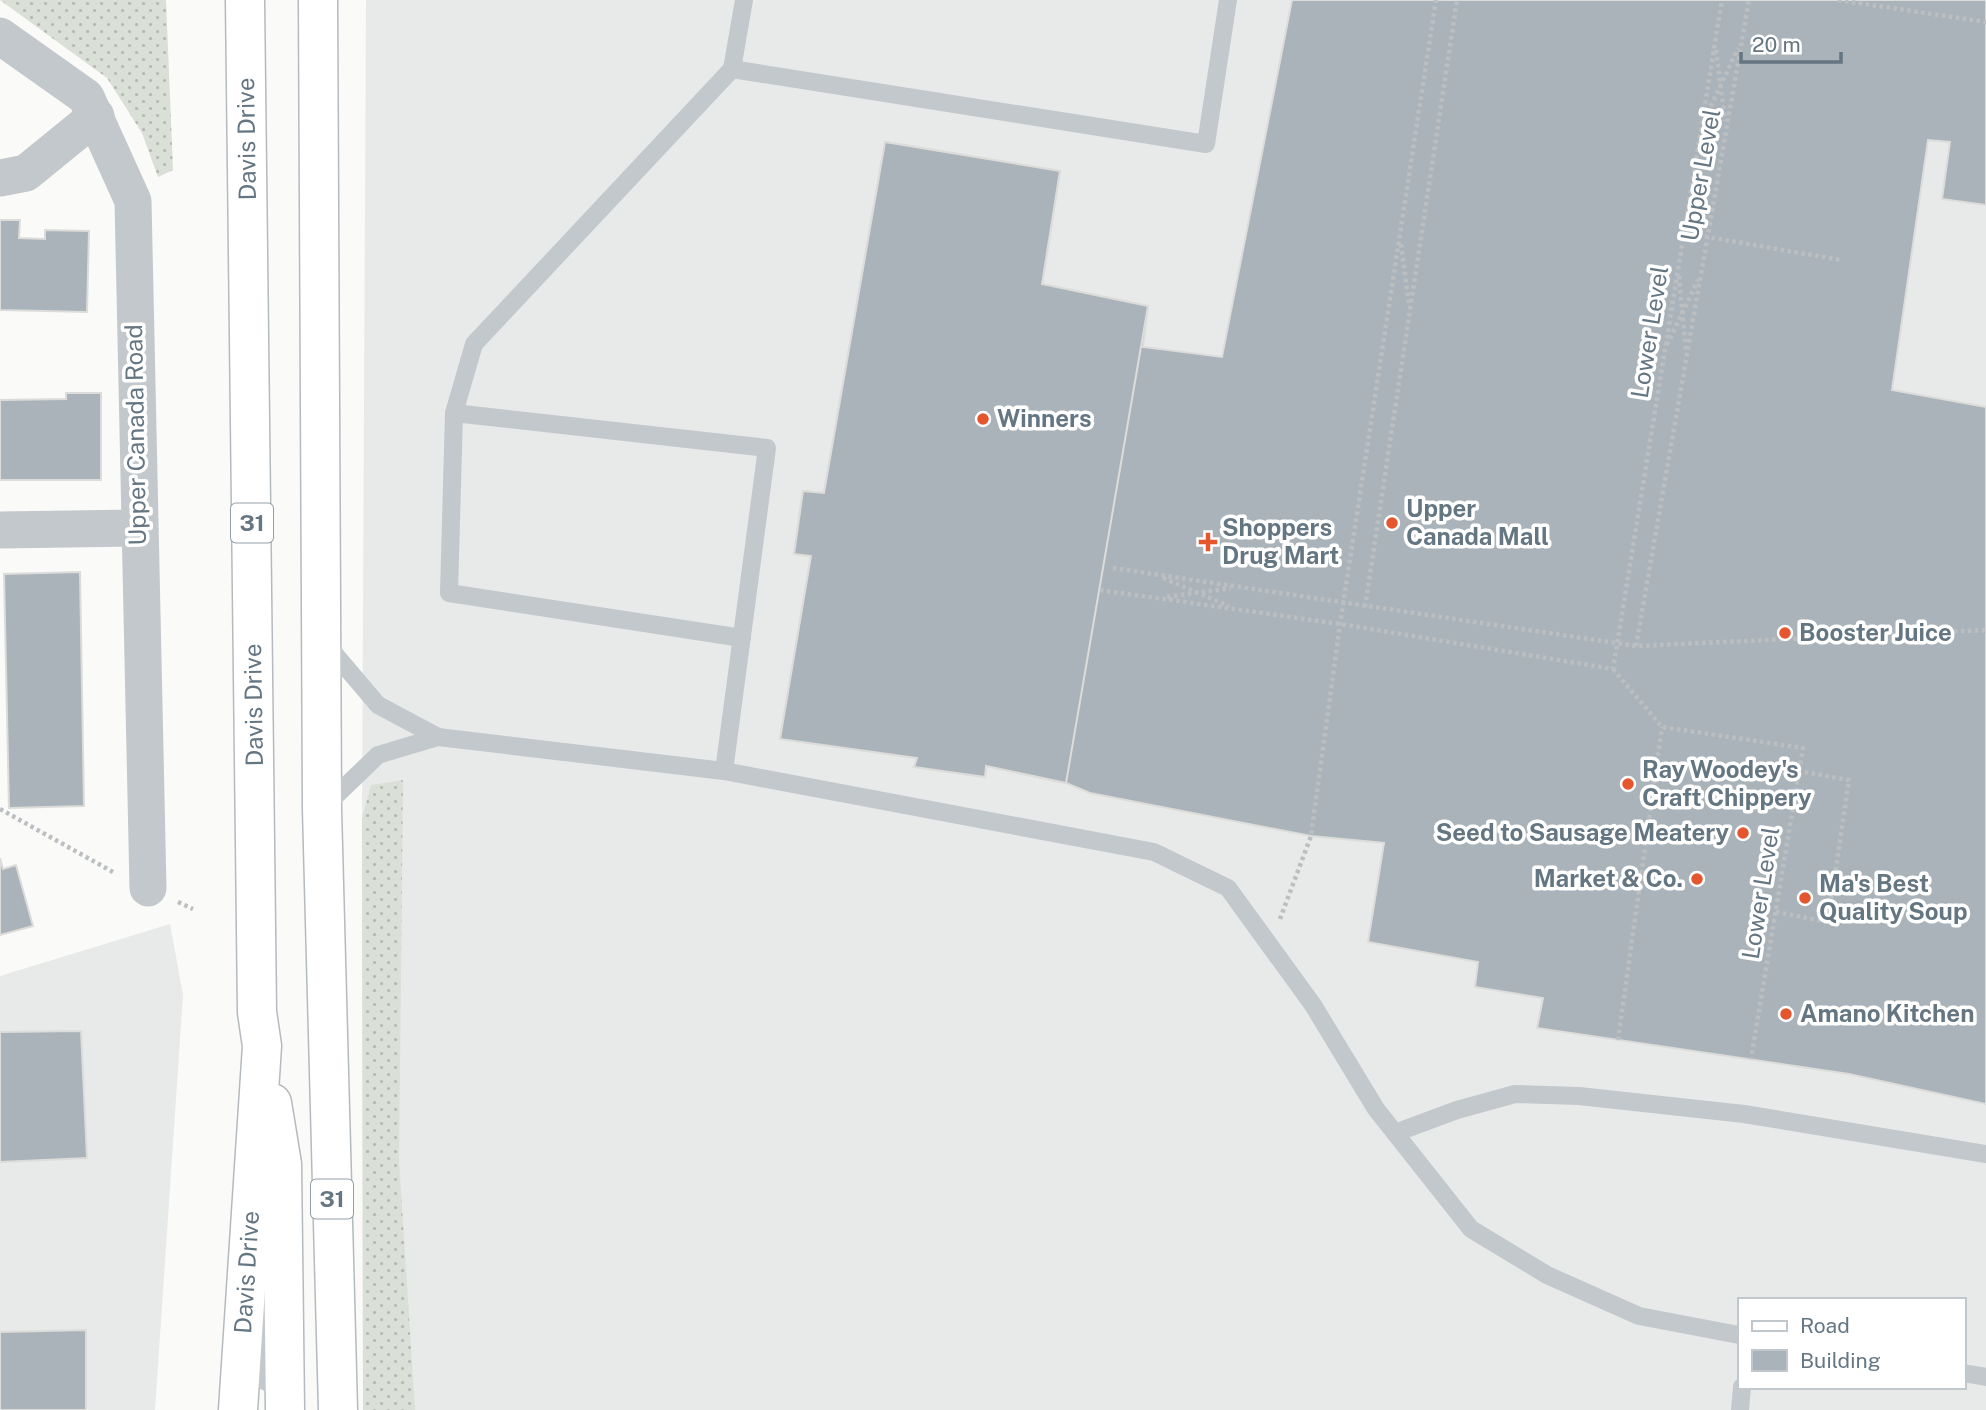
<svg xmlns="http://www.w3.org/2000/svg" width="1986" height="1410" font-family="'Public Sans',sans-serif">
<defs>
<pattern id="grass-dots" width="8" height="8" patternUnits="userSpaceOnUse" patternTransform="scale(1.75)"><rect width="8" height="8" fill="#dadfd7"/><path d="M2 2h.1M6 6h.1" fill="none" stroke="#b4b9b4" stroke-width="1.8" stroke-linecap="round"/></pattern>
</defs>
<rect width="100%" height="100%" fill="#fafaf8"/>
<!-- built -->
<g fill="#e8e9e9" fill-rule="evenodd">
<path d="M 366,0 L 1986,0 L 1986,1410 L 363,1410 L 362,819 ZM 1739,1300 L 1963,1300 L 1963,1387 L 1739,1387 Z"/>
<polygon points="170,924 183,995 155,1410 0,1410 0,976"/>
</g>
<!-- grass -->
<g fill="url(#grass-dots)">
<polygon points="0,0 166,0 173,170 158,177 142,133 107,78"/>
<polygon points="403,780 399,1161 415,1410 363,1410 362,819 371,785"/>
</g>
<!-- building -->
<g fill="#aab3b9" stroke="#dcdcda" stroke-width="2">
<polygon points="1292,0 1986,0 1986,205 1942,199 1950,142 1928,140 1892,390 1986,407 1986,1104 1849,1074 1537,1028 1543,998 1475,987 1478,962 1368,942 1384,843 1311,836 1090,793 1066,783 986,766 985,777 914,767 917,758 780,739 811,556 794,554 803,491 824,493 885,142 1060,171 1042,284 1148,306 1143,347 1222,357"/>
<polygon points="885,142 1060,171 1042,284 1148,306 1066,783 986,766 985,777 914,767 917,758 780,739 811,556 794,554 803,491 824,493"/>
<polygon points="0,220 20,220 19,238 45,239 45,230 89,231 87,312 0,310"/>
<polygon points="66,393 101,393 101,480 0,480 0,400 66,399"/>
<polygon points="80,572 84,806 9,808 4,574"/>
<polygon points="0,858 3,869 16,865 33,926 0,935"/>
<polygon points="81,1031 87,1158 0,1162 0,1032"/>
<polygon points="86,1330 86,1410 0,1410 0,1332"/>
</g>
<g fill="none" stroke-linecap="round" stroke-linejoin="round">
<defs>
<g id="primary">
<polyline points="318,0 322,809 338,1410"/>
<polyline points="272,1103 282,1164 285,1410"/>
<path id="s1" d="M 238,1410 L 262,1046 L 257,1012 L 245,0"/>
</g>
</defs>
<!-- primary casing -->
<use href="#primary" stroke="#b5babe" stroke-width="41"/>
<!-- path -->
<g stroke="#bbbfc2" stroke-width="4.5" stroke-dasharray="3.5 3.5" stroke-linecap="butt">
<polyline points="1838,0 1986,22"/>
<polyline points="1716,50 1725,121"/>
<polyline points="1705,119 1738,48"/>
<polyline points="1684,233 1841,260"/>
<polyline points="1401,244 1409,305"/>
<polyline points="1679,276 1686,351"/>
<polyline points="1667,345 1698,280"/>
<polyline points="1113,568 1636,646 1986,630"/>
<polyline points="1163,578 1229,606"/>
<polyline points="1100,590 1340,624 1613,669 1722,0"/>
<polyline points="1167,597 1231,588"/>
<polyline points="1365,607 1457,0"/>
<polyline points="1636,646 1749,0"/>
<polyline points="1613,669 1662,727 1803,748 1751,1059"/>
<polyline points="0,809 113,872"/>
<polyline points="178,902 193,909"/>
<polyline points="1776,912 1828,922 1849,780 1799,771"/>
<polyline points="1280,919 1311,836 1340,624 1436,0"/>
<polyline points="1618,1040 1662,727"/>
</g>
<!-- service -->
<g stroke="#c3c8cc" stroke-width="18">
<polyline points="732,69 1206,144 1228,0"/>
<polyline points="454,413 449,593 742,638"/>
<polyline points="327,645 378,705 438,737 724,771 767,448 454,413 474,344 732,69 744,0"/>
<polyline points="724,771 1154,852 1228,888 1313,1005 1376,1109 1471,1229 1547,1275 1639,1316 1739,1335"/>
<polyline points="325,806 378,755 438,737"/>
<polyline points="1395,1133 1457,1110 1515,1094 1579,1096 1744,1114 1986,1154"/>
<polyline points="263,1295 266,1382"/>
<polyline points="1963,1373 1986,1377"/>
<polyline points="1740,1410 1742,1387"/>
</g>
<!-- minor -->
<g stroke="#c3c8cc" stroke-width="37">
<polyline points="0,36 86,97 133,201 148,888"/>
<polyline points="0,178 26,173 96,116"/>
<polyline points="0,530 138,528"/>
</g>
<!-- primary -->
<use href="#primary" stroke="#fff" stroke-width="38"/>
</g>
<!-- markers -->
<g fill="#e4572e" stroke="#fff" stroke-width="2.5">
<circle cx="983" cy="419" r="7"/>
<circle cx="1392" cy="523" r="7"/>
<path d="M1204.5 531.5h7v7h7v7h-7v7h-7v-7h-7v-7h7z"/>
<circle cx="1785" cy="633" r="7"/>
<circle cx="1628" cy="784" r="7"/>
<circle cx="1743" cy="833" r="7"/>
<circle cx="1697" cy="879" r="7"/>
<circle cx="1805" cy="898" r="7"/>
<circle cx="1786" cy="1014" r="7"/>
</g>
<g text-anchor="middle" stroke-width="7" stroke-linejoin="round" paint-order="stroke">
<!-- shield labels -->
<g fill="#fff" stroke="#939fa8" stroke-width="2">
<rect x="231" y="503.5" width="42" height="39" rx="5"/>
<rect x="311" y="1179.5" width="42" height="39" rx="5"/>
</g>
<g font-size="23" font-weight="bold" fill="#657683">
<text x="252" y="531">31</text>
<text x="332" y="1207">31</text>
</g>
<!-- street labels -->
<g font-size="24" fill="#657683" stroke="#fff">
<text transform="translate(247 139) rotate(-91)" y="8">Davis Drive</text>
<text transform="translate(1701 175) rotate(-80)" y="8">Upper Level</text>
<text transform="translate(1650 332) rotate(-81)" y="8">Lower Level</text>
<text transform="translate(136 435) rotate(-91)" y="8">Upper Canada Road</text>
<text transform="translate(254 705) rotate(-91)" y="8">Davis Drive</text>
<text transform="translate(1761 893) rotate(-81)" y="8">Lower Level</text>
<text dy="8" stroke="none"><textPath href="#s1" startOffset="138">Davis Drive</textPath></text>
</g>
<!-- poi labels -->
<g font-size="24" font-weight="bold" fill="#657683" stroke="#fff" text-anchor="start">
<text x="997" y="427">Winners</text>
<text x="1406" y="517">Upper<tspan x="1406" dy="28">Canada Mall</tspan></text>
<text x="1222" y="536">Shoppers<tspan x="1222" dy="28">Drug Mart</tspan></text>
<text x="1799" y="641">Booster Juice</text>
<text x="1642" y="778">Ray Woodey's<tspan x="1642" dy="28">Craft Chippery</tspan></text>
<text x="1729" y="841" text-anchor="end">Seed to Sausage Meatery</text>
<text x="1683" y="887" text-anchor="end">Market &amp; Co.</text>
<text x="1819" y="892">Ma's Best<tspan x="1819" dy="28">Quality Soup</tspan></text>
<text x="1800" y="1022">Amano Kitchen</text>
</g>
</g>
<!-- legend -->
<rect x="1738" y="1298" width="228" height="91" fill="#ffffff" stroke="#c1c8cd" stroke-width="2"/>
<rect x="1752" y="1321" width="35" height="10" fill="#ffffff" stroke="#c1c8cd" stroke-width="2"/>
<text x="1800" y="1333" font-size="21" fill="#657683">Road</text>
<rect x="1752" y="1350" width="35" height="21" fill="#aab3b9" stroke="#c1c8cd" stroke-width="2"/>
<text x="1800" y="1368" font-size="21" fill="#657683">Building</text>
<!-- scale -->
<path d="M1741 52v10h100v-10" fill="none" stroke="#657683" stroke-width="3.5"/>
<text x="1752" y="52" font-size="21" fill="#657683" stroke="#ffffff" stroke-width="5" paint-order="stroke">20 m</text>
</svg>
